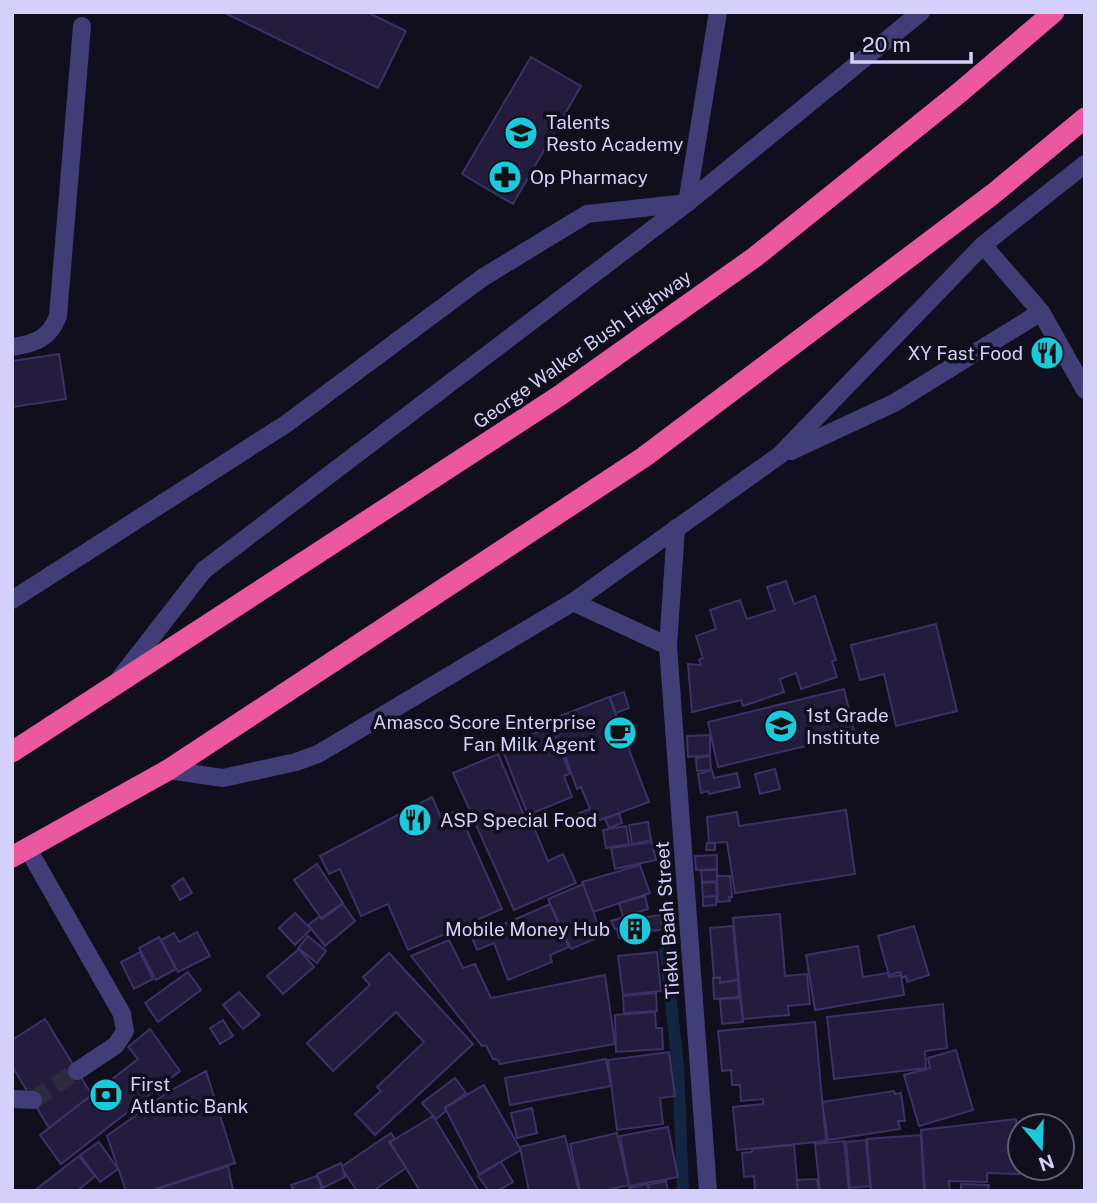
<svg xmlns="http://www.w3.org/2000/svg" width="1097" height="1203" font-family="'Public Sans',sans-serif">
<rect width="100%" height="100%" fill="#110e1d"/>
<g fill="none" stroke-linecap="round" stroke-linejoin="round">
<!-- stream -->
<polyline stroke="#132641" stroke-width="12" points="665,950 678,1065 683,1191"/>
</g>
<!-- building -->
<g fill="#231c3c" stroke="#3b3165" stroke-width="2">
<polygon points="223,12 367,12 406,31 378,88"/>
<polygon points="531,57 581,86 513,204 462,174"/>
<polygon points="59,354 66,399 12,407 12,361"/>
<polygon points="786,581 794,604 815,596 836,660 832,661 837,677 801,689 796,673 780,679 784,692 743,706 741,700 692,712 688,664 701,665 699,660 703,658 696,636 716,629 710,610 740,600 747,619 775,610 767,587"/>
<polygon points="936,624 957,711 896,726 884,674 860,680 851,645"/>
<polygon points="844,689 854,730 837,733 839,738 718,767 708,722"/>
<polygon points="624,692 629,708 616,713 610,697"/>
<polygon points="609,697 649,802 584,826 579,813 590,809 581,787 577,789 552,719"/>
<polygon points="552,726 570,774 564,776 572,797 528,815 501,746"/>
<polygon points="710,735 710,755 688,757 687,736"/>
<polygon points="498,754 528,825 532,823 548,861 563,854 576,883 514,910 453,773"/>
<polygon points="710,756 711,770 697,771 696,758"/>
<polygon points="775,769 780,789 760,794 755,774"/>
<polygon points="712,770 714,778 737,773 740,787 709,794 708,791 701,793 698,774"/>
<polygon points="432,797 441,818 458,810 502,909 408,950 388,904 361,916 340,869 329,874 320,856"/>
<polygon points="846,810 855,874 735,893 727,842 709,843 707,817 737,812 739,826"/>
<polygon points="619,813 622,823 609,828 605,819"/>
<polygon points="648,822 651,840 632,844 629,825"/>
<polygon points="626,826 629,844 606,848 603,830"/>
<polygon points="652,842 656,860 615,869 611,848"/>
<polygon points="707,843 715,843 715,850 706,850"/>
<polygon points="717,855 717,869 696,870 695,856"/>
<polygon points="317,864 343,903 321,918 294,880"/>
<polygon points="640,865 650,893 593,912 582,882"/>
<polygon points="701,870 717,870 718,881 702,882"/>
<polygon points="717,876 730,876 732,897 729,897 730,901 718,902"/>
<polygon points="183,878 192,893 180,900 172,886"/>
<polygon points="716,882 717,896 703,897 702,883"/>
<polygon points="583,884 602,936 571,949 548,899"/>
<polygon points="645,896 648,909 623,917 619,903"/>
<polygon points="716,896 716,905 703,906 703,897"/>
<polygon points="343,904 355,921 325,946 308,925 319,917 322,919"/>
<polygon points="550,904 569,947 550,955 552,962 508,980 494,943 477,950 472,938"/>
<polygon points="295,913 311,929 295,945 279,928"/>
<polygon points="639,913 642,923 615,929 611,921"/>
<polygon points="780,914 785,976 807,974 810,1004 788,1006 789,1015 743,1019 733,918"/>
<polygon points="661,915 662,930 648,931 646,917"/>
<polygon points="641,923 643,932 629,935 627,927"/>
<polygon points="733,926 738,980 720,982 720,977 714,978 710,928"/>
<polygon points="914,926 929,975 907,982 906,976 902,978 900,972 889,975 878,936"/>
<polygon points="626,927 629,935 619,938 617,930"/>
<polygon points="197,932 210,956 178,972 161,940 174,933 179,942"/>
<polygon points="308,936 326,951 317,963 298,948"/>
<polygon points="159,937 176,969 156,980 139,948"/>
<polygon points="449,940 463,968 475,964 491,998 605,975 615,1044 500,1064 498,1060 493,1059 486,1045 482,1046 411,956"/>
<polygon points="858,946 863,977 888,973 889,977 901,975 904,995 815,1010 806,955"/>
<polygon points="299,949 314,967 283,994 267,976"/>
<polygon points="140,952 153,979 134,989 121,962"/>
<polygon points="657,952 661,991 623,995 618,956"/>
<polygon points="389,953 473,1044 375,1135 355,1114 381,1091 377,1087 424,1042 396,1012 333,1071 307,1043 370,985 363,977"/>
<polygon points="188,972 201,990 158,1022 145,1003"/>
<polygon points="713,978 720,978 720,983 738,980 739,997 714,999"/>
<polygon points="239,992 260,1015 243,1029 223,1005"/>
<polygon points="656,993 657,1011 624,1013 623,996"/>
<polygon points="740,998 743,1022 722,1024 720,999"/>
<polygon points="943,1004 947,1048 925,1051 926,1068 834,1079 827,1017"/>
<polygon points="655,1012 656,1028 662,1028 663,1049 616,1052 615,1015"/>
<polygon points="45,1019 92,1095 49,1128 12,1066 12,1040"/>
<polygon points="223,1020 233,1036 220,1044 210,1028"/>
<polygon points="815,1022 826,1141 737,1150 733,1107 763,1104 763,1099 741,1101 740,1085 732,1085 731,1070 722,1071 718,1031"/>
<polygon points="150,1029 180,1071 61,1164 40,1135 138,1059 128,1047"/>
<polygon points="956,1050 973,1110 919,1126 904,1075 930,1068 928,1058"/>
<polygon points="669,1052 675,1096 660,1098 663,1124 617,1130 608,1060"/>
<polygon points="606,1059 611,1086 510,1105 505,1078"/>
<polygon points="206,1071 235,1163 149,1191 126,1191 107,1136 168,1092"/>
<polygon points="455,1078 466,1093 445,1108 446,1111 436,1119 422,1103"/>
<polygon points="484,1085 521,1150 479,1174 445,1108"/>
<polygon points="894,1091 895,1094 901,1093 905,1121 898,1121 900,1129 828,1140 822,1102"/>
<polygon points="532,1108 537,1133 517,1138 511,1113"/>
<polygon points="433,1116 479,1191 420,1191 390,1142"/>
<polygon points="1016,1119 1019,1174 987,1173 987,1182 949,1181 950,1191 925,1191 921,1130"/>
<polygon points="668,1127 678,1177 629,1186 620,1136"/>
<polygon points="391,1133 395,1139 389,1142 406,1168 373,1191 357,1191 341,1167"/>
<polygon points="617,1133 629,1185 602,1191 580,1191 570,1144"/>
<polygon points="921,1135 924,1191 871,1191 867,1139"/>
<polygon points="565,1136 579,1191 529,1191 520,1147"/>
<polygon points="866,1140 870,1186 850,1188 846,1142"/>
<polygon points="844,1141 849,1191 820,1191 815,1144"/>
<polygon points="99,1142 118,1169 100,1182 80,1155"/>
<polygon points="794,1145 798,1191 755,1191 754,1176 744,1177 742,1153 752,1152 752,1149"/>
<polygon points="79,1156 95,1176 77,1191 34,1191"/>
<polygon points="501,1162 513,1182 497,1191 489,1191 478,1176"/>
<polygon points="341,1163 345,1177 323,1188 317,1174"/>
<polygon points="228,1166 233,1191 151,1191"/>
<polygon points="317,1176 322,1189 294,1191 291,1185"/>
<polygon points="817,1179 819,1191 798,1191 797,1180"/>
<polygon points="666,1181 668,1191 649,1191 648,1185"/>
<polygon points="647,1184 649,1191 630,1191 629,1188"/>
<polygon points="961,1184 989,1185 988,1191 961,1191"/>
</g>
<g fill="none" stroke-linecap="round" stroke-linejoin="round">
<!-- minor-tunnel -->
<polyline stroke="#2e2b3e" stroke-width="18" stroke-dasharray="18 9" stroke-linecap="butt" points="33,1100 77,1071"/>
<!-- minor -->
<g stroke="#413e77" stroke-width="18">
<polyline points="687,203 718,12"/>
<polyline points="983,245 1041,312 1085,390"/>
<path d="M 12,347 C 35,344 50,338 58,316 L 82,26"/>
<polyline points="791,451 894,403 1041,312"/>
<polyline points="676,528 668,646 708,1191"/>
<polyline points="12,600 286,424 482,278 587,214 687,203"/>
<polyline points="573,602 668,646"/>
<polyline points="120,678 204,570 687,203 921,12"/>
<polyline points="168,770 223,778 296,762 318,754 573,602 780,455 983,245 1085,164"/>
<polyline points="28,849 122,1014 125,1031 116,1045 77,1071"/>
<polyline points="12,1099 33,1100"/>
</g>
<!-- highway -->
<g stroke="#ec589f" stroke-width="21">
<polyline points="12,752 559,396 755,257 959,93 1054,12"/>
<polyline points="12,857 168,770 644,457 993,194 1085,118"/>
</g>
</g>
<!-- icons -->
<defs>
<symbol id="school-disc" viewBox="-11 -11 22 22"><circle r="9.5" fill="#19c9dc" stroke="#110e1d"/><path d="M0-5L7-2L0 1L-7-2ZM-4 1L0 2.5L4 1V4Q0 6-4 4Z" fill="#111"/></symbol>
<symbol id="pharmacy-disc" viewBox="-11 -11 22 22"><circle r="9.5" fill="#19c9dc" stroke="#110e1d"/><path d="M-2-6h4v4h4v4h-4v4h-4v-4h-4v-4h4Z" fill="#111"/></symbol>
<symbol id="restaurant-disc" viewBox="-11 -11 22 22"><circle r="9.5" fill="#19c9dc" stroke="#110e1d"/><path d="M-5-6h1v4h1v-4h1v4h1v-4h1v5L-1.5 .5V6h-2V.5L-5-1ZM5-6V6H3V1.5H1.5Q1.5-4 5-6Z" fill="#111"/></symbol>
<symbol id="cafe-disc" viewBox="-11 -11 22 22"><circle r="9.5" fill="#19c9dc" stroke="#110e1d"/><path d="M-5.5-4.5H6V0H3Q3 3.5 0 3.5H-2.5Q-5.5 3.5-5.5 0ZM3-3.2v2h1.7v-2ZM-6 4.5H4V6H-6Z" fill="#111"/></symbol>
<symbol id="building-disc" viewBox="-11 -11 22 22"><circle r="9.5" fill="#19c9dc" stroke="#110e1d"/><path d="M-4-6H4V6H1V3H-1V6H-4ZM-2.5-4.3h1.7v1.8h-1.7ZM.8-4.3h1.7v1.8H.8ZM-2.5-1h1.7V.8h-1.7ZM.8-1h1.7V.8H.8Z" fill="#111"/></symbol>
<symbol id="bank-disc" viewBox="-11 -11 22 22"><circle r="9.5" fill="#19c9dc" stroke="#110e1d"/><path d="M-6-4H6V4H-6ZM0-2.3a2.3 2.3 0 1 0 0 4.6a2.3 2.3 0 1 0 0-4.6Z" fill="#111"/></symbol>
</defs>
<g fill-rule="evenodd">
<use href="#school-disc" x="502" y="114" width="38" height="38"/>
<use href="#pharmacy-disc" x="486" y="158" width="38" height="38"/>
<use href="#restaurant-disc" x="1028" y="334" width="38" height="38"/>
<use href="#school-disc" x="762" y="707" width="38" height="38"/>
<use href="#cafe-disc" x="601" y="714" width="38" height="38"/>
<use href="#restaurant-disc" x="396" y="801" width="38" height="38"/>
<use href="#building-disc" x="616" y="910" width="38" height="38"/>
<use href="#bank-disc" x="87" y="1076" width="38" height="38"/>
</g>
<g text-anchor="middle" stroke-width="7" stroke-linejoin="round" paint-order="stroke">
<!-- poi labels -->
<g font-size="19" fill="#d5d0fa" stroke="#110e1d" text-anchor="start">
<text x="546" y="129">Talents<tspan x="546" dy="22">Resto Academy</tspan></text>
<text x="530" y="184">Op Pharmacy</text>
<text x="1023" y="360" text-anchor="end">XY Fast Food</text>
<text x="806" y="722">1st Grade<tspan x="806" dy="22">Institute</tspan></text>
<text x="596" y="729" text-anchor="end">Amasco Score Enterprise<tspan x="596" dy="22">Fan Milk Agent</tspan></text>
<text x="440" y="827">ASP Special Food</text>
<text x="610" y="936" text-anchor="end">Mobile Money Hub</text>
<text x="130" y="1091">First<tspan x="130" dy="22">Atlantic Bank</tspan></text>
</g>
<!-- street labels -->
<g font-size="19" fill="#d5d0fa" stroke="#110e1d">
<text transform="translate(582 349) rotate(-35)" y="7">George Walker Bush Highway</text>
<text transform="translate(667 920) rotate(-94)" y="7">Tieku Baah Street</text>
</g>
</g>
<!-- border -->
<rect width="1097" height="1203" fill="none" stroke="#d5d0fa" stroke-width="28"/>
<!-- north arrow -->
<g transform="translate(1041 1147) rotate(161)"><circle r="33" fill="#110e1d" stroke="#5f5c75" stroke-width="2"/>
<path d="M0-5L12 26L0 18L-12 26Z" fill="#19c9dc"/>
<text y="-10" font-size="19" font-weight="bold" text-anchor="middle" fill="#d5d0fa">N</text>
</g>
<!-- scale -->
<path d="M852 52v10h119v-10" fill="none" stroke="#d5d0fa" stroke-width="3.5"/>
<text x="862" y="52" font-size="21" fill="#d5d0fa" stroke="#110e1d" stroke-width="5" paint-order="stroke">20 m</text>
</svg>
